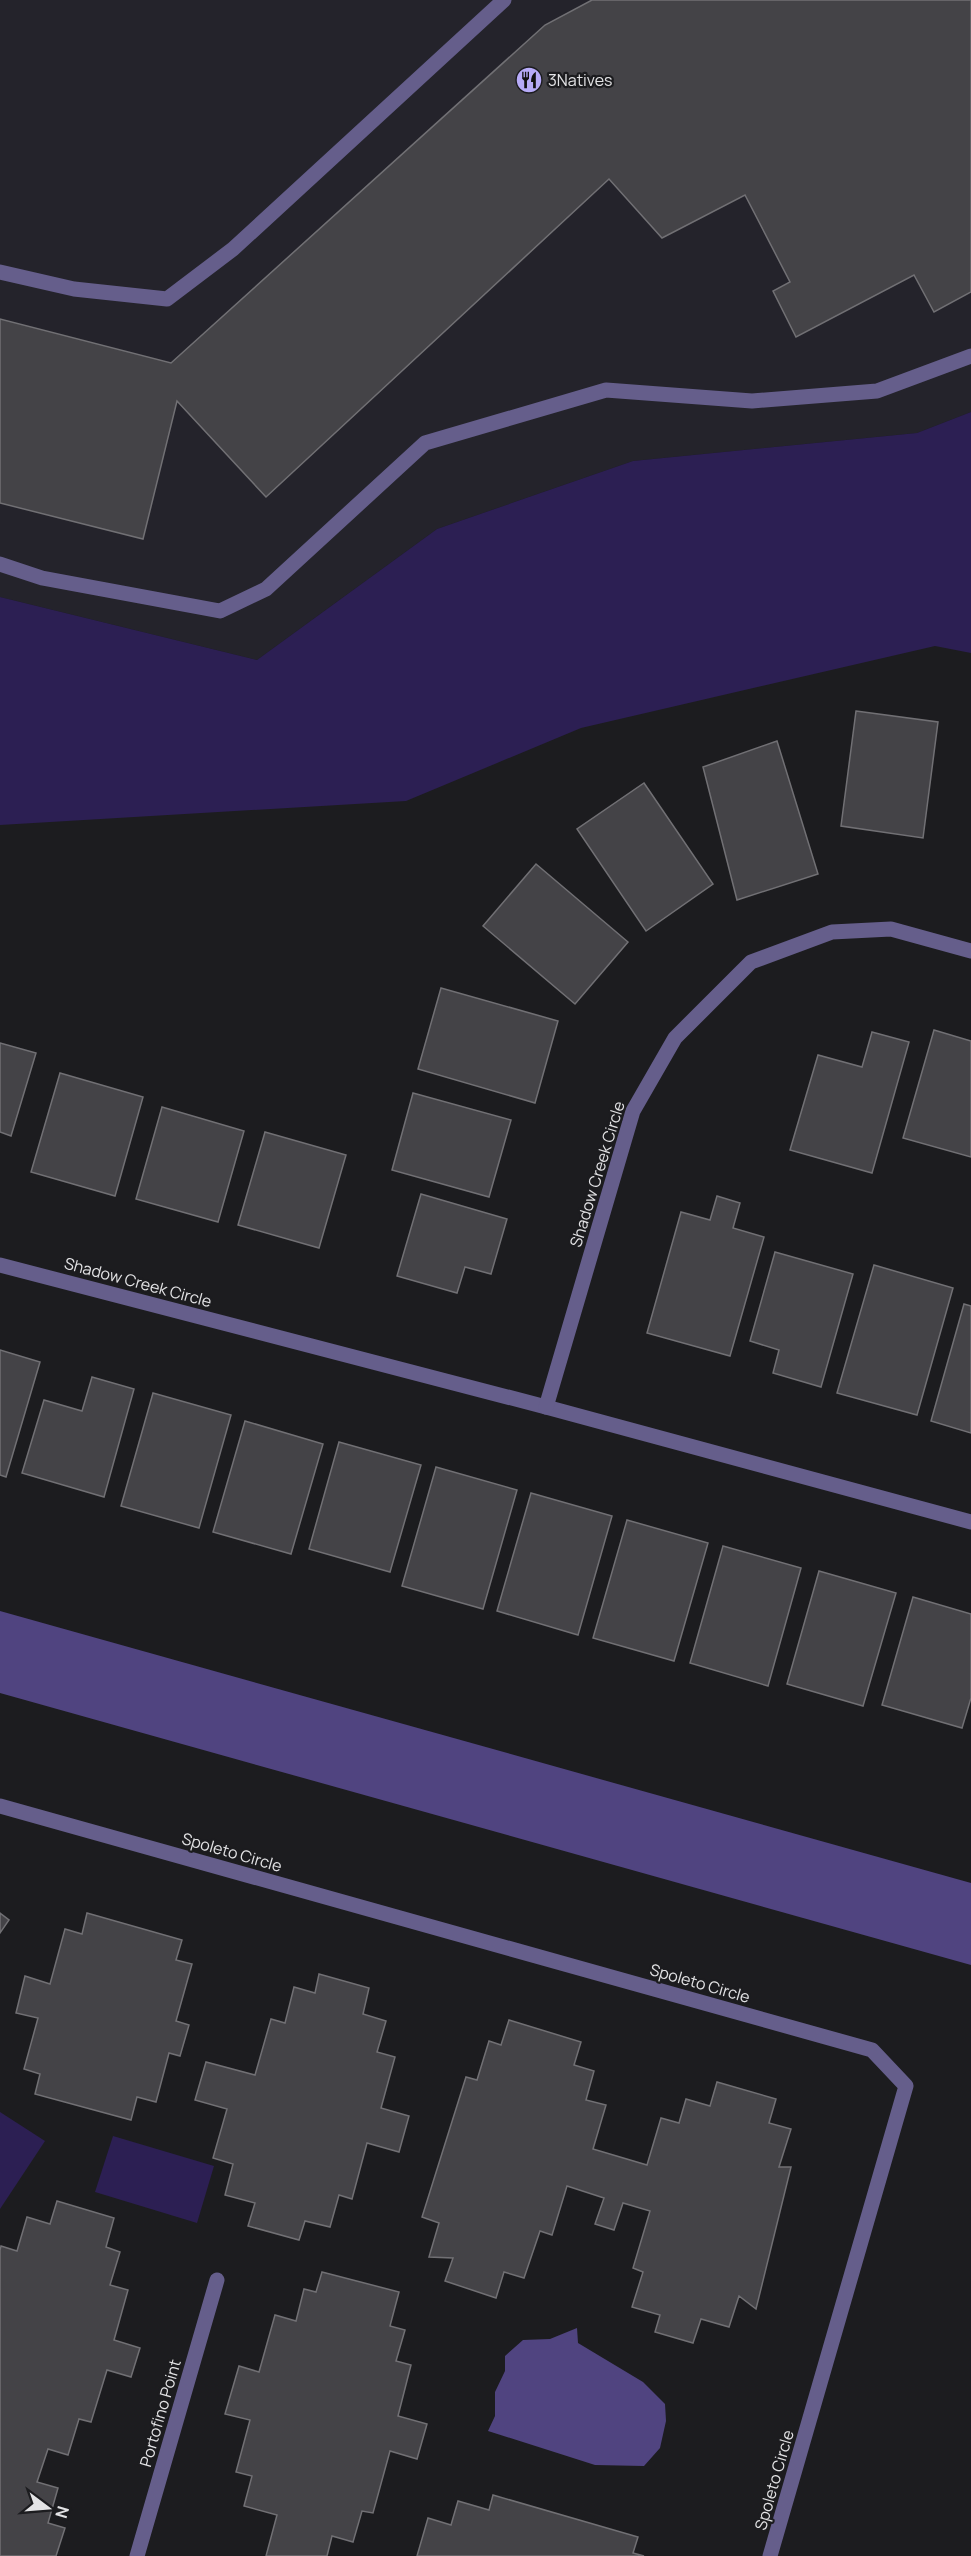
<svg xmlns="http://www.w3.org/2000/svg" width="971" height="2556" font-family="Manrope,sans-serif">
<rect width="100%" height="100%" fill="#1c1c1f"/>
<!-- built -->
<polygon fill="#24232b" points="0,0 971,0 971,412 917,433 633,461 437,529 257,660 0,597"/>
<!-- green -->
<g fill="#2c1f53">
<polygon points="971,412 971,653 935,646 581,728 406,801 0,825 0,597 257,660 437,529 633,461 917,433"/>
<polygon points="0,2112 45,2141 0,2209"/>
<polygon points="113,2136 214,2166 197,2223 95,2192"/>
</g>
<!-- water -->
<g fill="#504480">
<polygon points="0,1611 971,1883 971,1965 0,1693"/>
<polygon points="577,2328 578,2343 643,2382 665,2404 666,2421 660,2448 644,2466 595,2465 488,2431 495,2416 495,2392 505,2371 505,2356 523,2340 550,2339"/>
</g>
<!-- building -->
<g fill="#444347" stroke="#717074" stroke-width="1.5">
<polygon points="592,0 971,0 971,292 934,312 914,275 796,337 773,291 790,282 745,195 662,238 609,179 266,497 177,401 143,539 0,503 0,319 171,363 545,25"/>
<polygon points="856,711 938,722 923,838 841,826"/>
<polygon points="777,741 818,874 737,900 703,767"/>
<polygon points="644,783 713,884 646,931 577,829"/>
<polygon points="536,864 628,942 575,1004 483,926"/>
<polygon points="441,988 558,1021 535,1103 418,1069"/>
<polygon points="934,1030 971,1041 971,1157 903,1138"/>
<polygon points="872,1032 909,1042 872,1173 790,1150 818,1055 862,1067"/>
<polygon points="0,1043 36,1053 11,1136 0,1132"/>
<polygon points="60,1073 143,1097 115,1196 31,1172"/>
<polygon points="413,1093 511,1120 489,1197 392,1170"/>
<polygon points="162,1107 244,1131 218,1222 136,1199"/>
<polygon points="265,1132 346,1155 319,1248 238,1225"/>
<polygon points="421,1194 507,1219 491,1274 465,1267 457,1293 397,1276"/>
<polygon points="717,1196 740,1203 733,1228 764,1237 730,1356 647,1333 681,1212 710,1220"/>
<polygon points="775,1252 853,1274 821,1387 773,1373 779,1350 750,1341"/>
<polygon points="874,1265 953,1288 917,1415 837,1393"/>
<polygon points="964,1304 971,1306 971,1433 931,1421"/>
<polygon points="0,1350 40,1362 6,1477 0,1475"/>
<polygon points="92,1377 134,1389 104,1497 22,1473 44,1400 82,1411"/>
<polygon points="153,1393 231,1415 199,1528 121,1506"/>
<polygon points="245,1421 323,1444 291,1554 213,1532"/>
<polygon points="339,1442 421,1465 390,1572 309,1549"/>
<polygon points="436,1467 517,1490 483,1609 402,1586"/>
<polygon points="531,1493 612,1516 578,1635 497,1611"/>
<polygon points="627,1520 708,1543 674,1661 593,1638"/>
<polygon points="723,1546 801,1568 768,1686 690,1663"/>
<polygon points="819,1571 896,1593 863,1706 787,1684"/>
<polygon points="913,1597 971,1614 971,1698 962,1728 882,1705"/>
<polygon points="0,1913 9,1920 0,1933"/>
<polygon points="87,1913 182,1940 176,1960 192,1964 176,2021 189,2025 180,2056 169,2053 156,2102 137,2097 131,2120 35,2094 40,2074 24,2069 38,2018 16,2013 25,1976 50,1984 65,1929 82,1934"/>
<polygon points="319,1974 369,1988 363,2014 386,2021 377,2052 395,2057 381,2108 409,2116 399,2152 367,2143 352,2199 339,2195 330,2227 305,2221 299,2240 248,2226 255,2203 225,2195 233,2164 213,2158 227,2109 195,2100 206,2062 255,2075 271,2019 285,2023 294,1987 315,1993"/>
<polygon points="509,2020 581,2042 574,2065 594,2071 586,2100 606,2105 593,2149 647,2165 661,2118 679,2123 686,2099 710,2106 717,2082 776,2099 769,2123 791,2129 779,2167 791,2167 756,2309 739,2296 729,2327 701,2319 693,2343 655,2332 660,2315 632,2307 643,2272 633,2268 650,2211 623,2203 614,2230 595,2224 604,2198 567,2186 552,2235 540,2231 524,2278 504,2272 496,2298 445,2281 453,2258 429,2257 439,2223 422,2217 466,2077 477,2080 489,2041 501,2045"/>
<polygon points="57,2201 114,2218 106,2247 120,2252 110,2285 128,2290 114,2340 140,2348 131,2377 107,2370 91,2422 79,2419 68,2455 48,2449 37,2482 58,2488 48,2523 65,2528 56,2556 0,2556 0,2250 1,2246 17,2251 27,2217 50,2224"/>
<polygon points="322,2272 399,2292 390,2326 405,2330 396,2361 411,2365 398,2416 427,2424 417,2459 390,2451 373,2513 362,2511 353,2542 332,2536 327,2556 266,2556 277,2515 244,2506 252,2476 236,2472 250,2420 225,2414 239,2366 259,2372 275,2315 296,2321 304,2289 316,2292"/>
<polygon points="493,2495 638,2537 633,2553 644,2556 417,2556 428,2518 451,2525 458,2501 489,2510"/>
</g>
<g fill="none" stroke-linecap="round" stroke-linejoin="round">
<!-- minor -->
<g stroke="#655e8b" stroke-width="15">
<polyline points="0,272 74,289 167,299 233,249 504,0"/>
<polyline points="0,564 42,578 220,611 266,589 425,443 606,390 752,401 877,391 971,356"/>
<polyline points="0,1265 546,1407 971,1522"/>
<polyline points="546,1407 633,1111 675,1038 751,962 832,932 891,929 971,951"/>
<polyline points="0,1806 872,2050 906,2086 770,2556"/>
<polyline points="137,2556 217,2280"/>
</g>
</g>
<!-- icons -->
<defs>
<symbol id="restaurant-disc" viewBox="-11 -11 22 22"><circle r="9.5" fill="#b7abf8" stroke="#1c1c1f"/><path d="M-5-6h1v4h1v-4h1v4h1v-4h1v5L-1.5 .5V6h-2V.5L-5-1ZM5-6V6H3V1.5H1.5Q1.5-4 5-6Z" fill="#111"/></symbol>
</defs>
<g fill-rule="evenodd">
<use href="#restaurant-disc" x="514" y="65" width="30" height="30"/>
</g>
<g text-anchor="middle" stroke-width="4.5" stroke-linejoin="round" paint-order="stroke">
<!-- poi labels -->
<g font-size="16" fill="#e3e3e5" stroke="#1c1c1f" text-anchor="start">
<text x="548" y="86">3Natives</text>
</g>
<!-- street labels -->
<g font-size="16" fill="#e3e3e5" stroke="#1c1c1f">
<text transform="translate(597 1174) rotate(-73)" y="6">Shadow Creek Circle</text>
<text transform="translate(138 1282) rotate(15)" y="6">Shadow Creek Circle</text>
<text transform="translate(232 1852) rotate(16)" y="6">Spoleto Circle</text>
<text transform="translate(700 1983) rotate(16)" y="6">Spoleto Circle</text>
<text transform="translate(160 2413) rotate(-74)" y="6">Portofino Point</text>
<text transform="translate(774 2480) rotate(-74)" y="6">Spoleto Circle</text>
</g>
</g>
<!-- north arrow -->
<g transform="translate(48 2508) rotate(106)" stroke="#1c1c1f" stroke-width="4.5" paint-order="stroke">
<path d="M0-4.5L10 22L0 15L-10 22Z" fill="#e3e3e5"/>
<text y="-9" font-size="16" font-weight="bold" text-anchor="middle" fill="#e3e3e5">N</text>
</g>
</svg>
